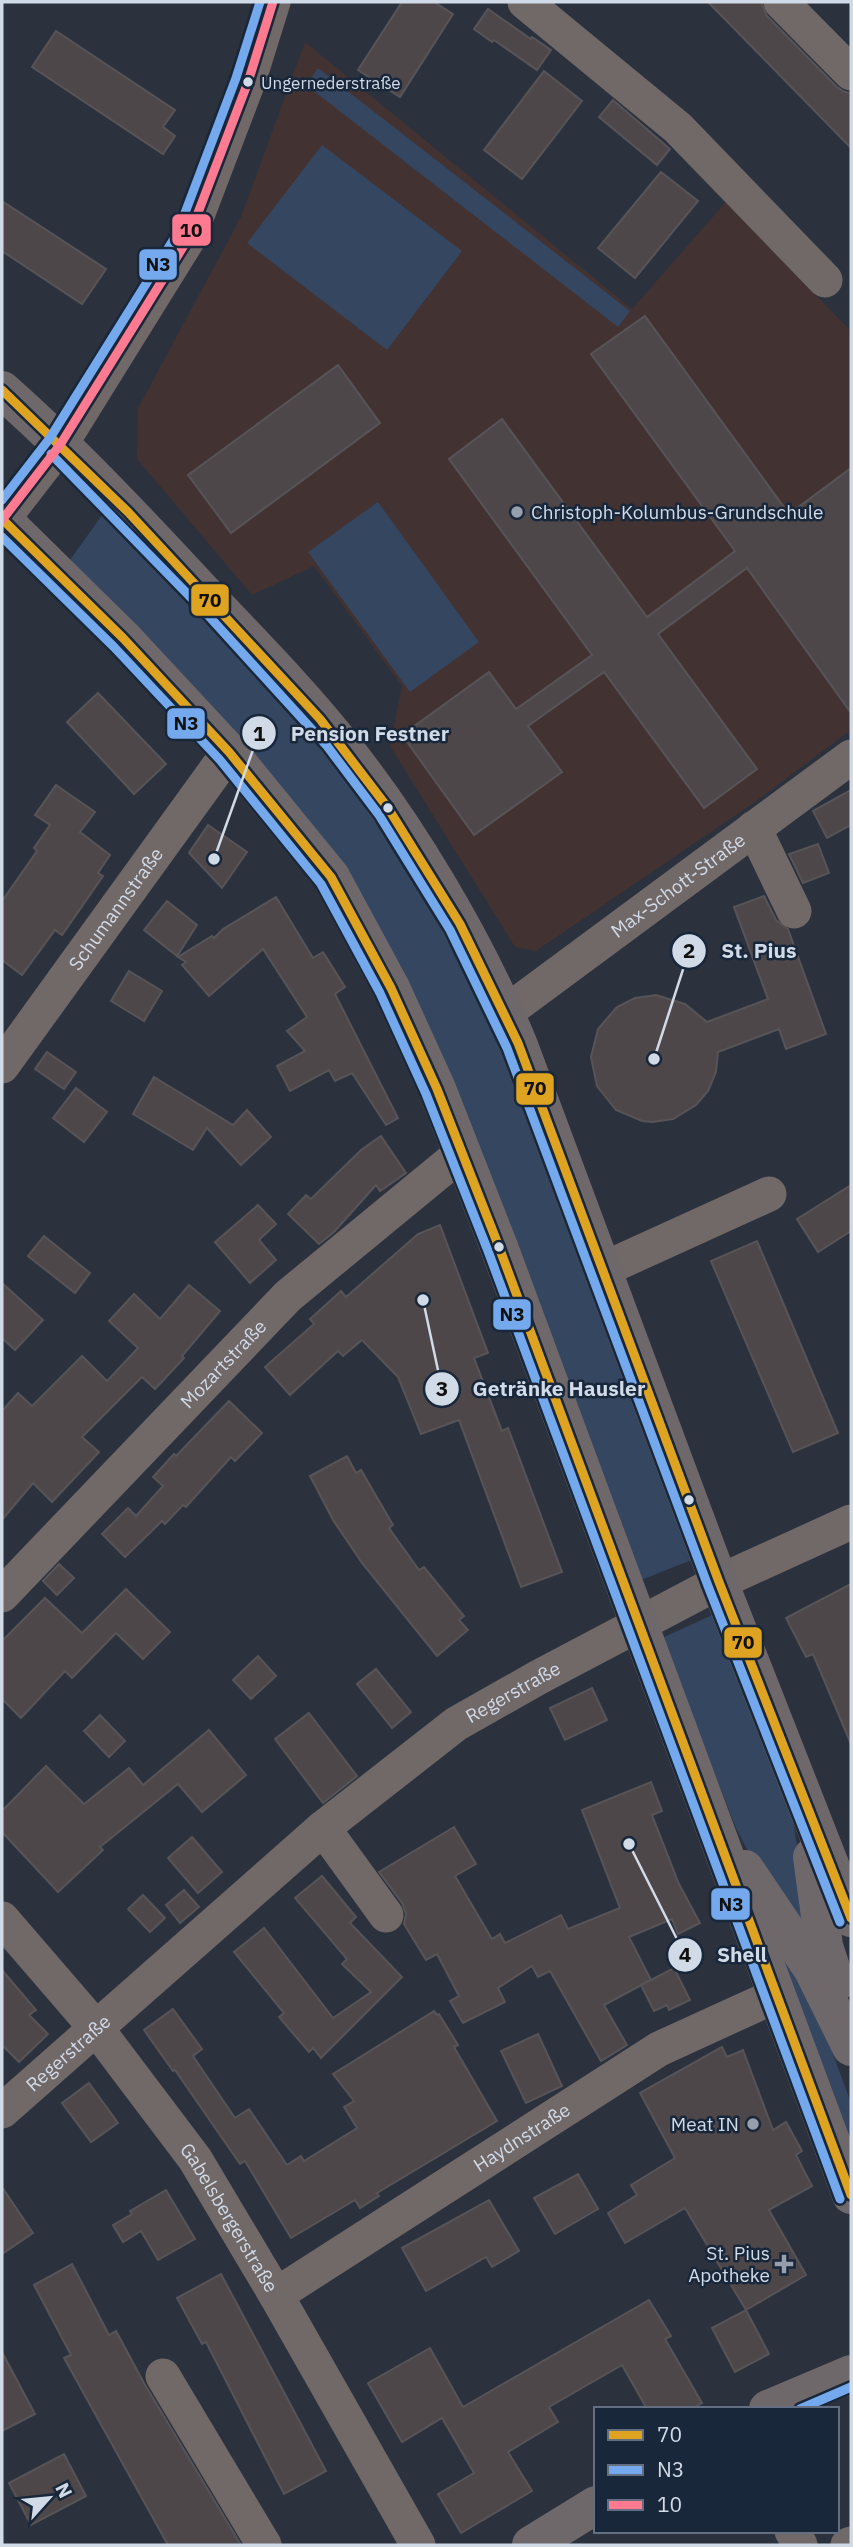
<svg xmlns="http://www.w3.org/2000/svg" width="853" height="2547" font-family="'IBM Plex Sans',sans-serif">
<rect width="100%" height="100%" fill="#2b323d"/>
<!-- education -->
<polygon fill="#423231" points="305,42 632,309 731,196 788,267 851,331 851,730 758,800 536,951 515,947 390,746 402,686 314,566 252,595 137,459 138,408 241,217"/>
<!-- green -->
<g fill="#354660">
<polygon points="318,68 630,311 618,327 306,85"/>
<polygon points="322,145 462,251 387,350 247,243"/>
<polygon points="378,502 479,642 410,692 308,552"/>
<polygon points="105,511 308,725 409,865 504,1046 699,1557 631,1584 352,893 70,560"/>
<polygon points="721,1611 791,1809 812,1938 750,1855 736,1828 662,1638"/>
<polygon points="770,1929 821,2021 851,2103 851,2144"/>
</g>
<!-- building -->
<g fill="#4e474a" stroke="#575457" stroke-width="2">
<polygon points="402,2 434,2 453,14 400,97 358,70"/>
<polygon points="708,2 761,2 767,16 837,87 845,92 851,93 851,148"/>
<polygon points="488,9 531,39 532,37 551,50 537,70 494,40 492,42 474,29"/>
<polygon points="56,31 175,110 163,127 175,136 163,154 32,67"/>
<polygon points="544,71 582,101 522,179 484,150"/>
<polygon points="613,100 670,149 657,165 599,117"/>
<polygon points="661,172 698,201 635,278 598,248"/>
<polygon points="2,201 106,269 82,304 2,251"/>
<polygon points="645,316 789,514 851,468 851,713 747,568 658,634 757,769 704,808 604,672 528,726 562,772 474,835 402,735 489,672 516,709 592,655 449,459 502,419 647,617 735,551 591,354"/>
<polygon points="338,365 380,423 231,533 188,475"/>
<polygon points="98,693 166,764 134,794 67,722"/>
<polygon points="56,785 95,812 80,832 110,855 98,873 103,876 62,935 55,930 22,975 2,960 2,901 37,851 34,848 50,825 35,815"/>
<polygon points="851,790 851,825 827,838 813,811"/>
<polygon points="208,825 247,852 222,888 189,853"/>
<polygon points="818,844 829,873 803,883 789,854"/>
<polygon points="764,896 776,920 788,929 826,1034 786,1049 779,1029 718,1052 716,1072 708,1091 696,1105 673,1119 653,1122 642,1121 616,1110 597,1086 591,1057 598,1029 617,1007 635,998 656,995 685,1004 707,1022 768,999 734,907"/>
<polygon points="276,897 313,958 323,952 345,987 335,994 398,1118 386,1125 352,1073 335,1081 329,1070 290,1091 277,1066 305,1051 287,1031 307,1017 263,949 209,996 182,965 186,962 178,957 212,936 214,938 223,929"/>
<polygon points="167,901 197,925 177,956 144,930"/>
<polygon points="129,971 162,991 144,1021 111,1001"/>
<polygon points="47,1052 76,1072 64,1089 35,1069"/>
<polygon points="154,1077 233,1125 247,1110 271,1137 241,1165 207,1128 193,1150 133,1114"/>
<polygon points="76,1088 107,1112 84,1142 53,1118"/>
<polygon points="381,1136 406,1173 380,1191 376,1185 334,1232 319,1244 288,1214 306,1195 311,1199 361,1150"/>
<polygon points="851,1185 851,1231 818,1252 797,1219"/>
<polygon points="258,1205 276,1224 259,1240 276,1260 250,1283 215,1242"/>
<polygon points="440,1225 488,1353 474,1358 502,1431 508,1428 562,1572 521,1587 459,1420 421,1434 398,1377 362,1340 343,1356 338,1351 290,1395 265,1367 314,1324 310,1319 341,1291 346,1297 418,1234"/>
<polygon points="44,1236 90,1273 75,1293 28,1256"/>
<polygon points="757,1241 838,1433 793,1452 711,1261"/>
<polygon points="2,1283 43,1320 15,1350 2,1338"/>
<polygon points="189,1285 220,1311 182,1356 184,1358 155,1389 142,1377 82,1437 99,1452 52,1502 33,1483 2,1520 2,1411 18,1393 32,1406 82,1356 107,1381 138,1348 109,1321 134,1294 160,1319"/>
<polygon points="229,1401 262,1433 235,1461 231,1457 186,1507 183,1505 165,1524 162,1521 125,1557 102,1534 128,1508 136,1516 163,1486 153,1477 174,1454 176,1456"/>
<polygon points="347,1456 356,1473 361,1470 393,1525 389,1528 419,1570 424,1567 464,1616 459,1620 468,1630 437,1656 362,1563 333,1520 310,1476"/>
<polygon points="59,1564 74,1578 57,1595 43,1581"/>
<polygon points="851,1584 851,1744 813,1654 806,1657 786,1618"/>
<polygon points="126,1589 170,1632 143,1659 116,1633 72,1678 65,1671 21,1718 2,1699 2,1641 45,1598 82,1633"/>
<polygon points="258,1656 276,1676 251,1699 233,1680"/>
<polygon points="376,1669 411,1712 392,1728 357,1684"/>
<polygon points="592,1688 607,1720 565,1740 550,1708"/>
<polygon points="309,1713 357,1776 323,1803 275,1739"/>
<polygon points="100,1715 125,1741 109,1757 84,1731"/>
<polygon points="209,1730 246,1775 202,1812 178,1784 100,1847 103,1850 58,1892 2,1832 2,1811 46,1766 84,1804 129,1768 143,1785"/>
<polygon points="651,1782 662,1811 652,1815 679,1884 700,1923 678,1934 672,1919 629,1937 651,1980 604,2005 627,2045 601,2061 550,1971 538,1977 532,1966 498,1988 505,2002 463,2023 450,2001 459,1996 437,1954 426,1960 404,1924 406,1914 402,1903 379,1872 454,1827 476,1864 455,1876 492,1939 500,1934 505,1943 561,1915 568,1929 620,1908 582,1810"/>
<polygon points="192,1837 222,1872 198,1893 168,1858"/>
<polygon points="322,1876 356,1917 350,1923 402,1977 321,2058 313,2048 309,2052 279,2017 284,2013 234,1952 264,1928 333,2018 371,1992 342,1964 347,1959 295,1898"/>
<polygon points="184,1890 199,1907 180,1923 166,1905"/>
<polygon points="143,1895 165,1918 150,1932 128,1909"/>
<polygon points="674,1968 690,2000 669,2010 667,2005 654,2011 641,1985"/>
<polygon points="2,1970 36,2010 29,2015 48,2034 19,2062 2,2045"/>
<polygon points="173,2009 202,2049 193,2056 235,2118 249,2109 287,2165 301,2156 304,2161 357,2128 344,2107 354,2101 333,2074 434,2011 437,2015 439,2014 458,2045 454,2047 497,2121 377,2193 379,2196 360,2208 355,2200 291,2238 245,2161 240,2164 175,2070 173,2071 144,2030"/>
<polygon points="538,2034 562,2086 526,2103 501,2051"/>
<polygon points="722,2047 727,2057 743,2050 773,2130 786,2122 802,2151 796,2155 812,2186 769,2210 806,2275 746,2310 685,2208 625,2243 608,2213 637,2195 631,2185 675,2158 640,2093"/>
<polygon points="89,2083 118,2123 91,2142 62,2103"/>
<polygon points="578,2174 598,2209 555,2234 534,2198"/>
<polygon points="2,2187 33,2233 2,2254"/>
<polygon points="166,2190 195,2239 158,2260 141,2231 123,2242 113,2225 132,2214 130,2211"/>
<polygon points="489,2200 519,2251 492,2267 486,2257 426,2291 402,2248"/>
<polygon points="72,2264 109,2335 116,2331 144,2383 241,2545 168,2545 64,2358 71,2355 34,2285"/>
<polygon points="221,2274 326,2471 284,2494 206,2342 202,2344 177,2298"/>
<polygon points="649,2300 671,2336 665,2339 702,2403 692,2409 647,2409 622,2365 549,2407 558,2422 508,2452 532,2491 461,2533 438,2494 474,2473 442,2418 402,2442 368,2383 430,2348 463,2407"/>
<polygon points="746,2310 769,2354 735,2372 712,2328"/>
<polygon points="2,2352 35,2414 2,2431"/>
<polygon points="64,2454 86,2496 31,2525 9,2483"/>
</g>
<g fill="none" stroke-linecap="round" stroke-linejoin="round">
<!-- minor -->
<g stroke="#716868" stroke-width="35">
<polyline points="525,2 678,128 825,280"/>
<polyline points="781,2 851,73"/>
<polyline points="2,520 60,445 188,239 248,82 273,2"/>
<polyline points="754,828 794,911"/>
<path id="s1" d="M 505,1013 L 851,757"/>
<path id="s2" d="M 2,1066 L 229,752"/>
<polyline points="602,1270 769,1194"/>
<path id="s3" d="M 2,1595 L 288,1296 L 463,1152"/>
<polyline points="323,1828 386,1915"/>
<path id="s4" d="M 2,1919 L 96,2028 L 195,2159 L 276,2295 L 418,2545"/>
<path id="s5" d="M 2,2111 L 323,1828 L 456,1724 L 539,1677 L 719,1582 L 851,1522"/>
<path id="s6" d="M 276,2295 L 659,2049 L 777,1995"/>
<polyline points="163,2376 264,2545"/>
<polyline points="792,2531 800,2545"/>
<polyline points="848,2545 851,2544"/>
</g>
<!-- major -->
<g stroke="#6f686b" stroke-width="38">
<path d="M 2,390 C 72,452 137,521 200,589 C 246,638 294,686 336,738 C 407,825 475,940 518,1043 L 719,1582 L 851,1918"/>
<polyline points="2,519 123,638 229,752 331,877 391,988 437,1089 499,1247 851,2195"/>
<polyline points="812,1857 824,1946 836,1983"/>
<polyline points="745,1869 813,1970 851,2047"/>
<polyline points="768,2409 851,2374"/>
<polyline points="531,2545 596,2505"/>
</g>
<defs>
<g id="bus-1">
<polyline points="2,390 128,512 320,719 388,808 460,924 518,1043 719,1582 851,1918"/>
<polyline points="2,519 123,638 229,752 331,877 391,988 437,1089 499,1247 851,2195"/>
</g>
<g id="bus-2">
<polyline points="51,454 206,613 327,746 379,815 450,930 507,1048 708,1586 840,1922"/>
<polyline points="2,500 50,438 177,234 236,78 260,2"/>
<polyline points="2,537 114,647 220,760 321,884 380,993 426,1094 488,1251 840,2199"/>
<polyline points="800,2409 851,2387"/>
</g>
<polyline id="bus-3" points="2,520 60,445 188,239 248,82 273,2"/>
</defs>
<!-- bus-1 casing -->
<use href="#bus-1" stroke="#19273b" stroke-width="14"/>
<!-- bus-2 casing -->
<use href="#bus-2" stroke="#19273b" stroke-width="14"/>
<!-- bus-3 casing -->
<use href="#bus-3" stroke="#19273b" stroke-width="14"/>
<!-- bus-1 -->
<use href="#bus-1" stroke="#dfa322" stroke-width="9"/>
<!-- bus-2 -->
<use href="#bus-2" stroke="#74a9ed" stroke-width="9"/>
<!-- bus-3 -->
<use href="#bus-3" stroke="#fd7a91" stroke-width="9"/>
</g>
<!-- markers -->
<g fill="#d1dae7" stroke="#19273b" stroke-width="2.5">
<circle cx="248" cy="82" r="6"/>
<circle cx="388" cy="808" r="6"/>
<circle cx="499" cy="1247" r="6"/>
<circle cx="689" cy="1500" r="6"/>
</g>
<g fill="#979fac" stroke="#19273b" stroke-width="2.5">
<circle cx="517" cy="512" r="7"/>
<circle cx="753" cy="2124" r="7"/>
<path d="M780.5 2253.5h7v7h7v7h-7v7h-7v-7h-7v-7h7z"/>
</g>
<g text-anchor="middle" stroke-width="5" stroke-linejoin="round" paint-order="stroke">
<!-- bus labels -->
<g font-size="17" fill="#d1dae7" stroke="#19273b" text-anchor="start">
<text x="261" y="89">Ungernederstraße</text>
</g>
<!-- poi labels -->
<g font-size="19" fill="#d1dae7" stroke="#19273b" text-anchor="end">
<text x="531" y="519" text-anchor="start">Christoph-Kolumbus-Grundschule</text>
<text x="739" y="2131">Meat IN</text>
<text x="770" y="2260">St. Pius<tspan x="770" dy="22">Apotheke</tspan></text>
</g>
<!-- street labels -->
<g font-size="19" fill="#d1dae7" stroke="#19273b">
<text dy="7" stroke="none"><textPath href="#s1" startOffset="215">Max-Schott-Straße</textPath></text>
<text dy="7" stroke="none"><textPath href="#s2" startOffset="194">Schumannstraße</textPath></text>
<text dy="7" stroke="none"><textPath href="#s3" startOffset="320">Mozartstraße</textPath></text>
<text dy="7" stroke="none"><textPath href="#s5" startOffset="662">Regerstraße</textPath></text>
<text dy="7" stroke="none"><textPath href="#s5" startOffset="88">Regerstraße</textPath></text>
<text dy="7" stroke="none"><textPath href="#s6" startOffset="292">Haydnstraße</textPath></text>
<text dy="7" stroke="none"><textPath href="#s4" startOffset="376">Gabelsbergerstraße</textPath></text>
</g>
</g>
<!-- callouts -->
<path fill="none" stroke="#d1dae7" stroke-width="2.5" d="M214 859L259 733M654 1059L689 951M423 1300L442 1389M629 1844L685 1955"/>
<g fill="#d1dae7" stroke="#19273b" stroke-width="2.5">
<circle cx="214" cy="859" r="7"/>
<circle cx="654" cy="1059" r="7"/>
<circle cx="423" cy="1300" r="7"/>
<circle cx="629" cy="1844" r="7"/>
<circle cx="259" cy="733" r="18"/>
<circle cx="689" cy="951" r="18"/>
<circle cx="442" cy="1389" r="18"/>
<circle cx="685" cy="1955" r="18"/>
</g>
<g font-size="21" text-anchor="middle" font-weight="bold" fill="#111">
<text x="259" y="741">1</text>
<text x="689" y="958">2</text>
<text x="442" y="1396">3</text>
<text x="685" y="1962">4</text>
</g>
<g font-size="21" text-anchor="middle" font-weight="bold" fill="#d1dae7" stroke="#19273b" stroke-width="5" stroke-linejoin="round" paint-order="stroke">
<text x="370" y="741">Pension Festner</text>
<text x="759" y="958">St. Pius</text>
<text x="559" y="1396">Getränke Hausler</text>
<text x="742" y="1962">Shell</text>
</g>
<g stroke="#19273b" stroke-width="2.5">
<rect x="171" y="213" width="41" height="34" rx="7" fill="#fd7a91"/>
<rect x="138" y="248" width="40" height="33" rx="7" fill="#74a9ed"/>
<rect x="190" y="583" width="40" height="34" rx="7" fill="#dfa322"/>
<rect x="166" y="707" width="40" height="33" rx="7" fill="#74a9ed"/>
<rect x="515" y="1072" width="40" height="34" rx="7" fill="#dfa322"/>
<rect x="492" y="1298" width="40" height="33" rx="7" fill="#74a9ed"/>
<rect x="723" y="1626" width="40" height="33" rx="7" fill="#dfa322"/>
<rect x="710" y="1887" width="41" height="34" rx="7" fill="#74a9ed"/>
</g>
<g font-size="19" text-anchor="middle" font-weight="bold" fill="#111">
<text x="191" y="237">10</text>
<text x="158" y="271">N3</text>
<text x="210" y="607">70</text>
<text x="186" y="730">N3</text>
<text x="535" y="1095">70</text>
<text x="512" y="1321">N3</text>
<text x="743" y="1649">70</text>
<text x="731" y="1911">N3</text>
</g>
<!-- border -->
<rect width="853" height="2547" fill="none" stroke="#d1dae7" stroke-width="7"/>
<!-- legend -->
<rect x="594" y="2407" width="245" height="126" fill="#19273b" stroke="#636f80" stroke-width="2"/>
<rect x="608" y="2430" width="35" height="10" fill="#dfa322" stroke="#636f80" stroke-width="2"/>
<text x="657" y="2442" font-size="21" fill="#d1dae7">70</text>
<rect x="608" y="2465" width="35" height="10" fill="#74a9ed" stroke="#636f80" stroke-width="2"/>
<text x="657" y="2477" font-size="21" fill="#d1dae7">N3</text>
<rect x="608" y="2500" width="35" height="10" fill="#fd7a91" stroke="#636f80" stroke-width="2"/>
<text x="657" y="2512" font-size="21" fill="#d1dae7">10</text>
<!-- north arrow -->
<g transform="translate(49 2498) rotate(63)" stroke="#19273b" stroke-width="5" paint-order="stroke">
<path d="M0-5L12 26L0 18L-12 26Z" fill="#d1dae7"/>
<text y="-10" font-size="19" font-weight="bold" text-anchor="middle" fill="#d1dae7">N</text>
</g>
</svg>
